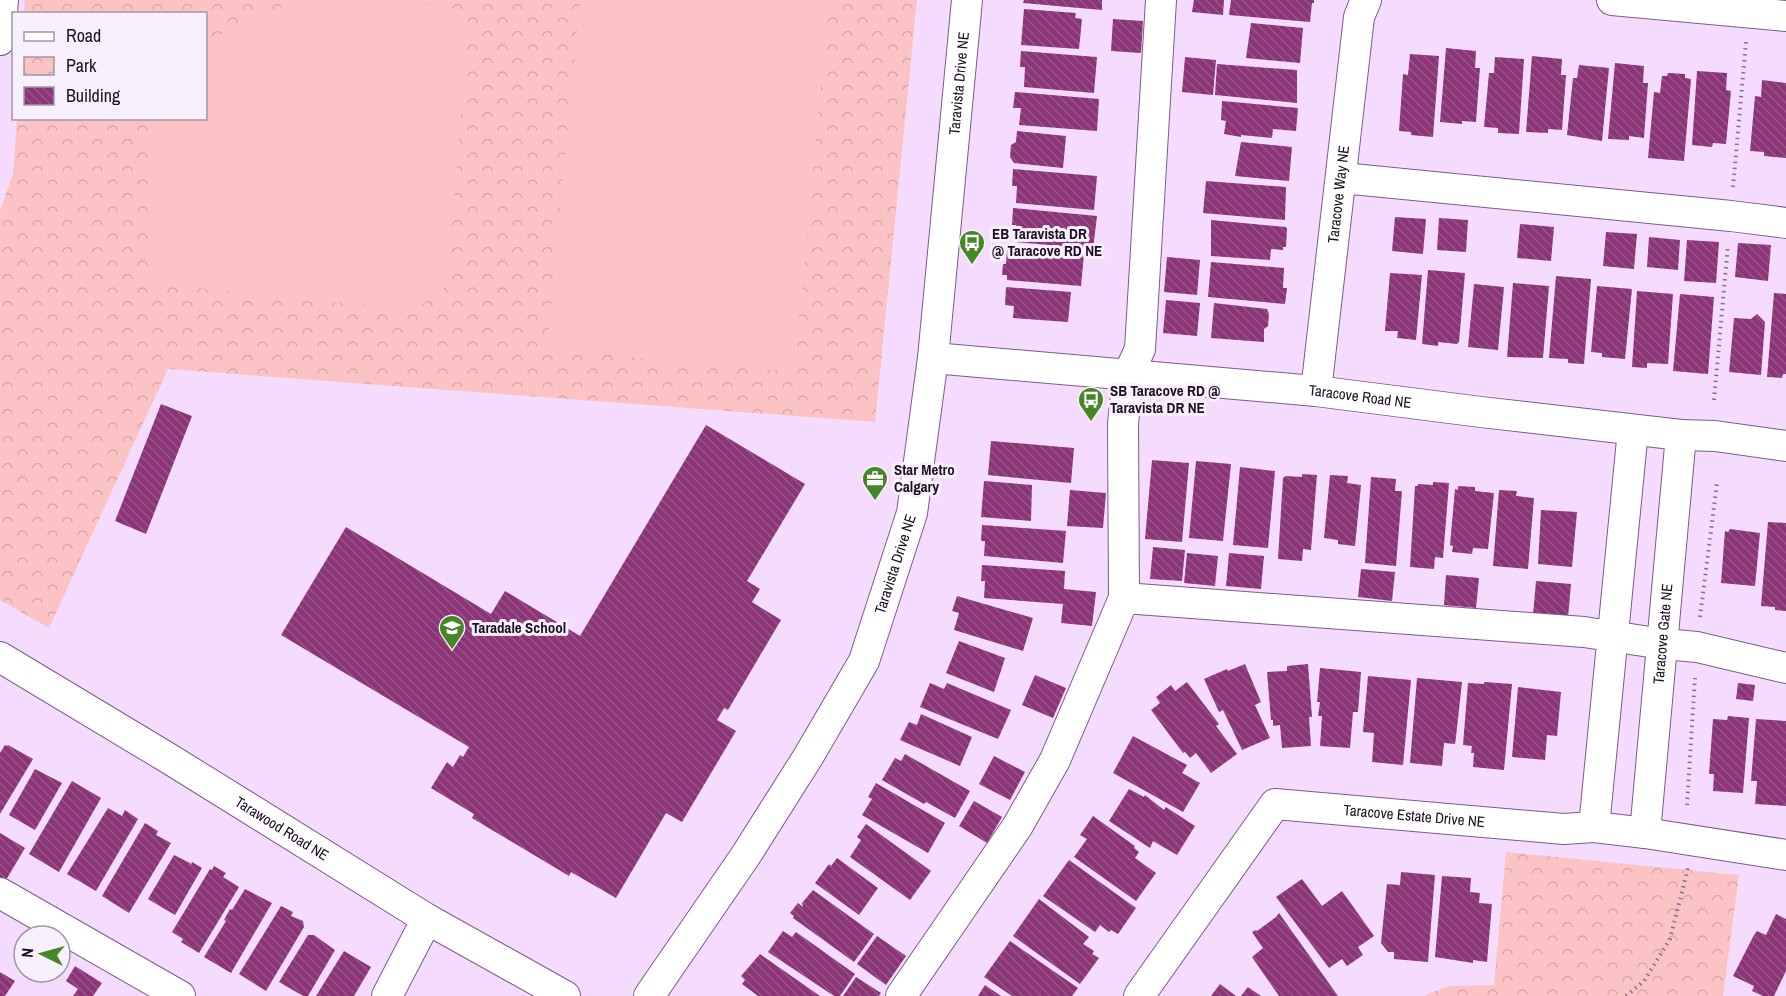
<svg xmlns="http://www.w3.org/2000/svg" width="1786" height="996" font-family="'Archivo Narrow',sans-serif">
<defs>
<pattern id="park-crowns" width="20" height="18" patternUnits="userSpaceOnUse" patternTransform="scale(1.5)"><rect width="20" height="18" fill="#fcc3c4"/><path d="M2 6a3 3 0 1 1 6 0M12 15a3 3 0 1 1 6 0" fill="none" stroke="#d8a6a8"/></pattern>
<pattern id="building-back-hatch" width="6" height="6" patternUnits="userSpaceOnUse" patternTransform="scale(1.5)"><rect width="6" height="6" fill="#8b3477"/><path d="M-1 5l2 2M0 0l6 6M5-1l2 2" fill="none" stroke="#975588"/></pattern>
</defs>
<rect width="100%" height="100%" fill="#f5dcfe"/>
<!-- park -->
<g fill="url(#park-crowns)">
<polygon points="25,0 917,0 875,422 168,369 49,628 0,600 0,210 13,174 17,119 206,118 206,14 24,13"/>
<polygon points="1506,852 1739,875 1723,996 1424,996 1448,986 1494,985"/>
</g>
<!-- pitch -->
<g fill="#fcc3c4">
<polygon points="299,0 395,0 469,10 447,286 415,310 149,283 151,145 167,119 206,118 206,52 215,37"/>
<polygon points="580,0 829,0 794,372 547,349"/>
</g>
<!-- building -->
<g fill="url(#building-back-hatch)">
<polygon points="1024,0 1102,0 1102,10 1023,3"/>
<polygon points="1194,0 1224,0 1223,15 1192,12"/>
<polygon points="1231,0 1314,0 1314,3 1312,3 1310,22 1229,15"/>
<polygon points="1024,9 1076,13 1075,18 1082,19 1079,49 1021,45"/>
<polygon points="1113,19 1143,21 1141,53 1111,51"/>
<polygon points="1251,23 1303,28 1300,63 1246,58"/>
<polygon points="1446,48 1476,51 1475,68 1480,68 1476,122 1462,121 1462,124 1440,122"/>
<polygon points="1021,51 1097,57 1094,93 1024,87 1025,67 1020,67"/>
<polygon points="1410,54 1439,56 1433,137 1411,135 1411,132 1399,131 1403,74 1408,75"/>
<polygon points="1532,56 1562,59 1561,75 1566,75 1562,130 1548,129 1548,133 1526,132"/>
<polygon points="1185,57 1216,60 1213,95 1182,92"/>
<polygon points="1495,57 1524,59 1519,134 1498,133 1498,128 1484,127 1489,73 1494,73"/>
<polygon points="1615,63 1644,66 1643,83 1648,83 1644,138 1629,136 1629,140 1608,139"/>
<polygon points="1217,64 1297,70 1297,103 1215,95"/>
<polygon points="1579,65 1609,68 1602,141 1567,135 1573,78 1577,78"/>
<polygon points="1697,71 1727,73 1726,90 1731,91 1726,144 1713,143 1712,147 1692,145"/>
<polygon points="1668,73 1685,74 1685,78 1691,79 1684,161 1648,158 1654,92 1660,93 1662,76 1667,76"/>
<polygon points="1762,80 1786,83 1786,158 1764,156 1764,152 1750,151 1755,96 1761,97"/>
<polygon points="1015,92 1099,99 1097,131 1019,125 1021,108 1013,108"/>
<polygon points="1222,101 1298,108 1296,131 1273,129 1272,138 1241,135 1241,137 1224,134 1226,121 1221,120"/>
<polygon points="1017,131 1066,136 1063,168 1014,163 1010,157 1011,145 1016,142"/>
<polygon points="1241,142 1292,147 1289,181 1235,176"/>
<polygon points="1013,169 1097,176 1094,210 1016,203 1017,186 1012,186"/>
<polygon points="1206,181 1286,187 1285,220 1203,213"/>
<polygon points="1013,208 1097,216 1093,249 1015,242 1016,225 1012,225"/>
<polygon points="1395,217 1426,219 1423,254 1392,251"/>
<polygon points="1439,218 1468,220 1466,252 1437,250"/>
<polygon points="1211,220 1286,227 1287,229 1286,247 1283,247 1283,250 1271,249 1270,260 1211,256"/>
<polygon points="1520,224 1554,227 1551,261 1517,258"/>
<polygon points="1606,232 1637,234 1634,269 1603,266"/>
<polygon points="1649,237 1680,240 1678,270 1647,267"/>
<polygon points="1687,240 1719,242 1716,283 1684,281"/>
<polygon points="1738,243 1771,245 1768,281 1735,277"/>
<polygon points="1007,248 1084,254 1081,286 1007,280 1007,275 1002,275 1003,264 1006,264"/>
<polygon points="1167,257 1200,260 1197,295 1164,292"/>
<polygon points="1211,262 1284,268 1283,288 1287,288 1285,304 1208,297"/>
<polygon points="1428,270 1465,273 1459,342 1457,344 1438,342 1438,346 1422,344"/>
<polygon points="1390,273 1422,275 1416,340 1397,338 1398,331 1385,331"/>
<polygon points="1556,276 1591,279 1584,364 1568,363 1568,359 1549,358"/>
<polygon points="1513,283 1549,286 1543,358 1507,357"/>
<polygon points="1474,284 1504,287 1498,350 1468,347"/>
<polygon points="1597,286 1632,289 1625,359 1602,357 1602,353 1591,352"/>
<polygon points="1006,287 1071,292 1068,322 1013,318 1014,306 1005,305"/>
<polygon points="1637,291 1673,294 1668,364 1647,363 1647,368 1632,367"/>
<polygon points="1774,293 1786,294 1786,374 1783,374 1782,378 1767,377"/>
<polygon points="1680,294 1714,297 1708,374 1673,371"/>
<polygon points="1166,300 1200,303 1197,336 1163,333"/>
<polygon points="1214,303 1267,309 1269,314 1268,326 1264,329 1264,342 1211,338"/>
<polygon points="1757,314 1765,322 1761,375 1729,372 1734,318 1751,319"/>
<polygon points="161,404 192,416 146,534 115,521"/>
<polygon points="706,425 805,484 747,581 760,589 752,602 781,620 728,710 724,708 717,720 736,731 682,822 666,813 616,898 571,872 569,876 472,818 474,814 431,788 447,762 453,767 460,755 463,757 469,747 281,635 346,527 491,614 505,591 580,636"/>
<polygon points="991,441 1074,448 1071,483 988,475"/>
<polygon points="1152,460 1189,463 1182,542 1145,539"/>
<polygon points="1196,461 1231,464 1223,541 1189,538"/>
<polygon points="1240,467 1275,471 1268,548 1233,545"/>
<polygon points="1302,474 1317,475 1311,550 1303,549 1302,561 1278,559 1283,478 1286,476 1302,477"/>
<polygon points="1330,475 1348,476 1347,483 1361,485 1355,546 1338,544 1338,540 1324,538"/>
<polygon points="1371,477 1396,479 1395,491 1402,491 1396,566 1365,563"/>
<polygon points="984,481 1032,485 1031,521 981,517"/>
<polygon points="1433,482 1449,483 1443,558 1435,557 1434,569 1410,567 1415,486 1418,486 1418,484 1433,485"/>
<polygon points="1458,486 1475,487 1475,491 1494,493 1488,549 1473,548 1472,554 1452,552 1453,546 1450,545 1455,489 1458,490"/>
<polygon points="1070,490 1106,493 1103,528 1067,526"/>
<polygon points="1499,490 1517,491 1516,496 1534,498 1528,569 1493,566"/>
<polygon points="1541,510 1577,512 1572,567 1538,564"/>
<polygon points="1768,522 1786,523 1786,611 1775,610 1775,607 1761,606"/>
<polygon points="982,525 1066,531 1063,563 984,556 985,541 981,541"/>
<polygon points="1730,529 1760,533 1755,586 1721,583 1725,531 1728,532"/>
<polygon points="1153,547 1185,550 1182,581 1150,579"/>
<polygon points="1187,553 1218,556 1215,586 1184,583"/>
<polygon points="1229,553 1264,556 1261,589 1226,586"/>
<polygon points="982,565 1065,571 1064,589 1096,592 1092,626 1061,623 1063,604 984,598 985,581 981,581"/>
<polygon points="1361,569 1395,572 1392,601 1358,597"/>
<polygon points="1446,575 1479,578 1476,608 1444,605"/>
<polygon points="1536,581 1571,584 1568,618 1533,615"/>
<polygon points="957,596 1033,618 1023,651 954,630 959,613 952,611"/>
<polygon points="959,641 1005,658 994,692 946,673"/>
<polygon points="1245,664 1261,702 1255,705 1270,738 1242,750 1223,710 1219,712 1204,679 1227,669 1228,671"/>
<polygon points="1308,664 1312,717 1309,717 1311,746 1282,748 1280,725 1273,726 1273,720 1271,720 1267,672 1287,671 1287,666"/>
<polygon points="1320,668 1361,672 1358,712 1353,712 1350,748 1320,746 1322,716 1318,716 1320,702 1317,702"/>
<polygon points="1035,675 1066,688 1053,718 1022,705"/>
<polygon points="1368,676 1411,680 1403,765 1372,762 1374,733 1363,732"/>
<polygon points="1417,678 1462,682 1456,737 1455,744 1444,743 1442,766 1410,763"/>
<polygon points="1187,682 1219,724 1216,726 1237,754 1211,773 1196,753 1190,758 1185,752 1183,753 1151,710 1160,703 1156,697 1171,685 1175,691"/>
<polygon points="1484,682 1512,684 1504,770 1473,767 1474,753 1471,753 1472,746 1463,745 1468,683 1484,684"/>
<polygon points="930,683 944,689 947,683 1011,710 998,739 920,707"/>
<polygon points="1738,683 1755,685 1753,701 1736,699"/>
<polygon points="1518,687 1561,692 1557,736 1547,735 1545,760 1512,757"/>
<polygon points="921,714 972,737 960,766 900,740 909,722 917,725"/>
<polygon points="1728,716 1749,718 1743,793 1713,791 1714,774 1709,774 1713,719 1727,720"/>
<polygon points="1756,719 1786,721 1786,806 1755,804 1757,781 1751,781"/>
<polygon points="1133,736 1187,765 1182,773 1200,783 1183,812 1113,773"/>
<polygon points="5,745 7,746 8,745 33,759 0,814 0,753"/>
<polygon points="905,754 970,791 955,818 926,802 924,804 882,780 895,758 901,761"/>
<polygon points="994,756 1025,772 1010,800 979,784"/>
<polygon points="35,769 62,783 35,830 9,815"/>
<polygon points="72,781 101,798 59,872 29,854"/>
<polygon points="876,783 945,823 928,853 862,815 872,799 868,797"/>
<polygon points="1129,789 1144,797 1145,795 1164,810 1166,807 1195,826 1177,855 1153,841 1150,848 1109,821"/>
<polygon points="974,801 1002,817 987,843 959,826"/>
<polygon points="108,808 122,816 125,810 138,819 96,891 67,874"/>
<polygon points="1093,816 1135,846 1134,848 1139,852 1135,858 1156,873 1136,901 1074,857 1087,839 1080,835"/>
<polygon points="145,823 158,831 156,835 171,843 129,913 102,896"/>
<polygon points="866,824 931,871 910,900 850,857 861,840 857,837"/>
<polygon points="0,833 25,848 6,880 0,877"/>
<polygon points="174,855 190,863 191,865 192,862 202,868 175,915 148,899"/>
<polygon points="837,858 878,888 859,915 815,883 829,864 831,866"/>
<polygon points="1069,860 1136,908 1118,934 1111,930 1109,932 1100,925 1095,932 1043,896"/>
<polygon points="214,866 226,873 223,877 239,887 199,953 181,942 183,939 172,932 210,869 212,870"/>
<polygon points="1401,872 1435,875 1428,962 1394,959 1394,952 1388,952 1381,943 1387,884 1400,885"/>
<polygon points="1442,876 1471,878 1470,892 1480,893 1479,903 1492,904 1487,962 1473,960 1473,963 1435,957"/>
<polygon points="1302,879 1322,906 1342,891 1374,936 1358,947 1363,955 1347,966 1342,959 1329,968 1276,897"/>
<polygon points="245,889 272,903 231,973 204,957 226,921 224,920 230,909 232,910"/>
<polygon points="813,890 874,934 854,962 793,918 794,916 790,913 798,903 803,907 802,903"/>
<polygon points="1039,899 1089,937 1083,944 1094,951 1092,954 1099,958 1080,984 1013,936"/>
<polygon points="281,906 293,912 291,916 303,921 304,927 266,991 239,974"/>
<polygon points="1279,913 1338,996 1279,996 1252,957 1263,948 1252,932 1256,930 1257,931 1276,917"/>
<polygon points="1776,914 1786,919 1786,971 1774,996 1763,996 1752,991 1754,986 1733,976 1754,935 1757,931 1766,935"/>
<polygon points="783,931 792,937 796,932 855,974 840,996 834,996 768,952"/>
<polygon points="308,935 314,935 335,950 308,996 303,996 279,982"/>
<polygon points="877,936 906,956 886,985 857,964"/>
<polygon points="1010,941 1078,988 1072,996 1012,996 984,977"/>
<polygon points="344,951 371,967 354,996 316,996"/>
<polygon points="760,954 820,996 758,996 742,984 745,980 741,976"/>
<polygon points="75,966 102,983 93,996 73,996 78,989 66,981"/>
<polygon points="0,972 15,981 5,996 0,996"/>
<polygon points="856,977 881,993 879,996 843,996"/>
<polygon points="1220,984 1236,996 1211,996"/>
<polygon points="985,985 1001,996 978,996"/>
<polygon points="1248,987 1261,996 1241,996"/>
</g>
<g fill="none" stroke-linecap="round" stroke-linejoin="round">
<defs>
<g id="minor">
<polyline points="1612,0 1786,16"/>
<polyline points="0,40 3,0"/>
<polyline points="1342,178 1731,216 1786,223"/>
<path id="s1" d="M 933,358 L 1316,391 L 1481,412 L 1681,435 L 1715,436 L 1786,446"/>
<path id="s2" d="M 1316,391 L 1359,17 L 1366,0"/>
<polyline points="1124,598 1584,632 1663,644 1697,647 1786,668"/>
<path id="s3" d="M 0,657 L 168,758 L 427,919 L 565,996"/>
<polyline points="1594,827 1633,430"/>
<path id="s4" d="M 1645,833 L 1681,435"/>
<polyline points="0,893 180,996"/>
<polyline points="387,996 427,919"/>
<path id="s5" d="M 649,996 L 746,855 L 808,757 L 864,661 L 912,513 L 933,358 L 967,0"/>
<polyline points="901,996 1017,827 1055,760 1124,598 1123,424 1128,375 1140,349 1161,0"/>
<path id="s6" d="M 1139,996 L 1275,804 L 1564,829 L 1594,827 L 1645,833 L 1786,855"/>
</g>
</defs>
<!-- minor casing -->
<use href="#minor" stroke="#7f598d" stroke-width="32"/>
<!-- path -->
<g stroke="#84708b" stroke-width="4" stroke-dasharray="1.5 4.5" stroke-linecap="butt">
<polyline points="1733,187 1746,42"/>
<polyline points="1714,400 1728,245"/>
<polyline points="1700,617 1717,483"/>
<polyline points="1687,805 1695,678"/>
<polyline points="1626,996 1644,981 1670,939 1688,868"/>
</g>
<!-- minor -->
<use href="#minor" stroke="#fff" stroke-width="30"/>
</g>
<!-- icons -->
<defs>
<symbol id="bus-pin" viewBox="-11 -11 22 30"><path d="M0 17L-7.5 6A9.5 9.5 0 1 1 7.5 6Z" fill="#478627" stroke="#f8f0fc"/><path d="M-5-6H5V4H4V6H2V4H-2V6H-4V4H-5ZM-3.5-4V0h7V-4ZM-3.5 1.2v1.5H-2V1.2ZM2 1.2v1.5H3.5V1.2Z" fill="#fff"/></symbol>
<symbol id="office-pin" viewBox="-11 -11 22 30"><path d="M0 17L-7.5 6A9.5 9.5 0 1 1 7.5 6Z" fill="#478627" stroke="#f8f0fc"/><path d="M-6-3h4V-5.5h4V-3h4V5H-6ZM-1-4.5V-3h2v-1.5ZM-6 0V1H6V0Z" fill="#fff"/></symbol>
<symbol id="school-pin" viewBox="-11 -11 22 30"><path d="M0 17L-7.5 6A9.5 9.5 0 1 1 7.5 6Z" fill="#478627" stroke="#f8f0fc"/><path d="M0-5L7-2L0 1L-7-2ZM-4 1L0 2.5L4 1V4Q0 6-4 4Z" fill="#fff"/></symbol>
</defs>
<g fill-rule="evenodd">
<use href="#bus-pin" x="957" y="228" width="30" height="40"/>
<use href="#bus-pin" x="1076" y="385" width="30" height="40"/>
<use href="#office-pin" x="860" y="464" width="30" height="40"/>
<use href="#school-pin" x="437" y="613" width="30" height="40"/>
</g>
<g text-anchor="middle" stroke-width="6" stroke-linejoin="round" paint-order="stroke">
<!-- street labels -->
<g font-size="15" fill="#1d0e22" stroke="#f8f0fc">
<text dy="5" stroke="none"><textPath href="#s5" startOffset="986">Taravista Drive NE</textPath></text>
<text dy="5" stroke="none"><textPath href="#s2" startOffset="198">Taracove Way NE</textPath></text>
<text dy="5" stroke="none"><textPath href="#s1" startOffset="429">Taracove Road NE</textPath></text>
<text dy="5" stroke="none"><textPath href="#s5" startOffset="500">Taravista Drive NE</textPath></text>
<text dy="5" stroke="none"><textPath href="#s4" startOffset="200">Taracove Gate NE</textPath></text>
<text dy="5" stroke="none"><textPath href="#s6" startOffset="375">Taracove Estate Drive NE</textPath></text>
<text dy="5" stroke="none"><textPath href="#s3" startOffset="330">Tarawood Road NE</textPath></text>
</g>
<!-- poi labels -->
<g font-size="15" font-weight="bold" fill="#1d0e22" stroke="#f8f0fc" text-anchor="start">
<text x="992" y="239">EB Taravista DR<tspan x="992" dy="17">@ Taracove RD NE</tspan></text>
<text x="1110" y="396">SB Taracove RD @<tspan x="1110" dy="17">Taravista DR NE</tspan></text>
<text x="894" y="475">Star Metro<tspan x="894" dy="17">Calgary</tspan></text>
<text x="472" y="633">Taradale School</text>
</g>
</g>
<!-- legend -->
<rect x="12" y="12" width="195" height="108" fill="#f8f0fc" stroke="#a096a5" stroke-width="1.5"/>
<rect x="24" y="32" width="30" height="9" fill="#ffffff" stroke="#a096a5" stroke-width="1.5"/>
<text x="66" y="42" font-size="18" fill="#1d0e22">Road</text>
<rect x="24" y="57" width="30" height="18" fill="url(#park-crowns)" stroke="#a096a5" stroke-width="1.5"/>
<text x="66" y="72" font-size="18" fill="#1d0e22">Park</text>
<rect x="24" y="87" width="30" height="18" fill="url(#building-back-hatch)" stroke="#a096a5" stroke-width="1.5"/>
<text x="66" y="102" font-size="18" fill="#1d0e22">Building</text>
<!-- north arrow -->
<g transform="translate(42 954) rotate(275)"><circle r="28" fill="#f8f0fc" stroke="#a096a5" stroke-width="1.5"/>
<path d="M0-4.5L10 22L0 15L-10 22Z" fill="#478627"/>
<text y="-9" font-size="16" font-weight="bold" text-anchor="middle" fill="#1d0e22">N</text>
</g>
</svg>
